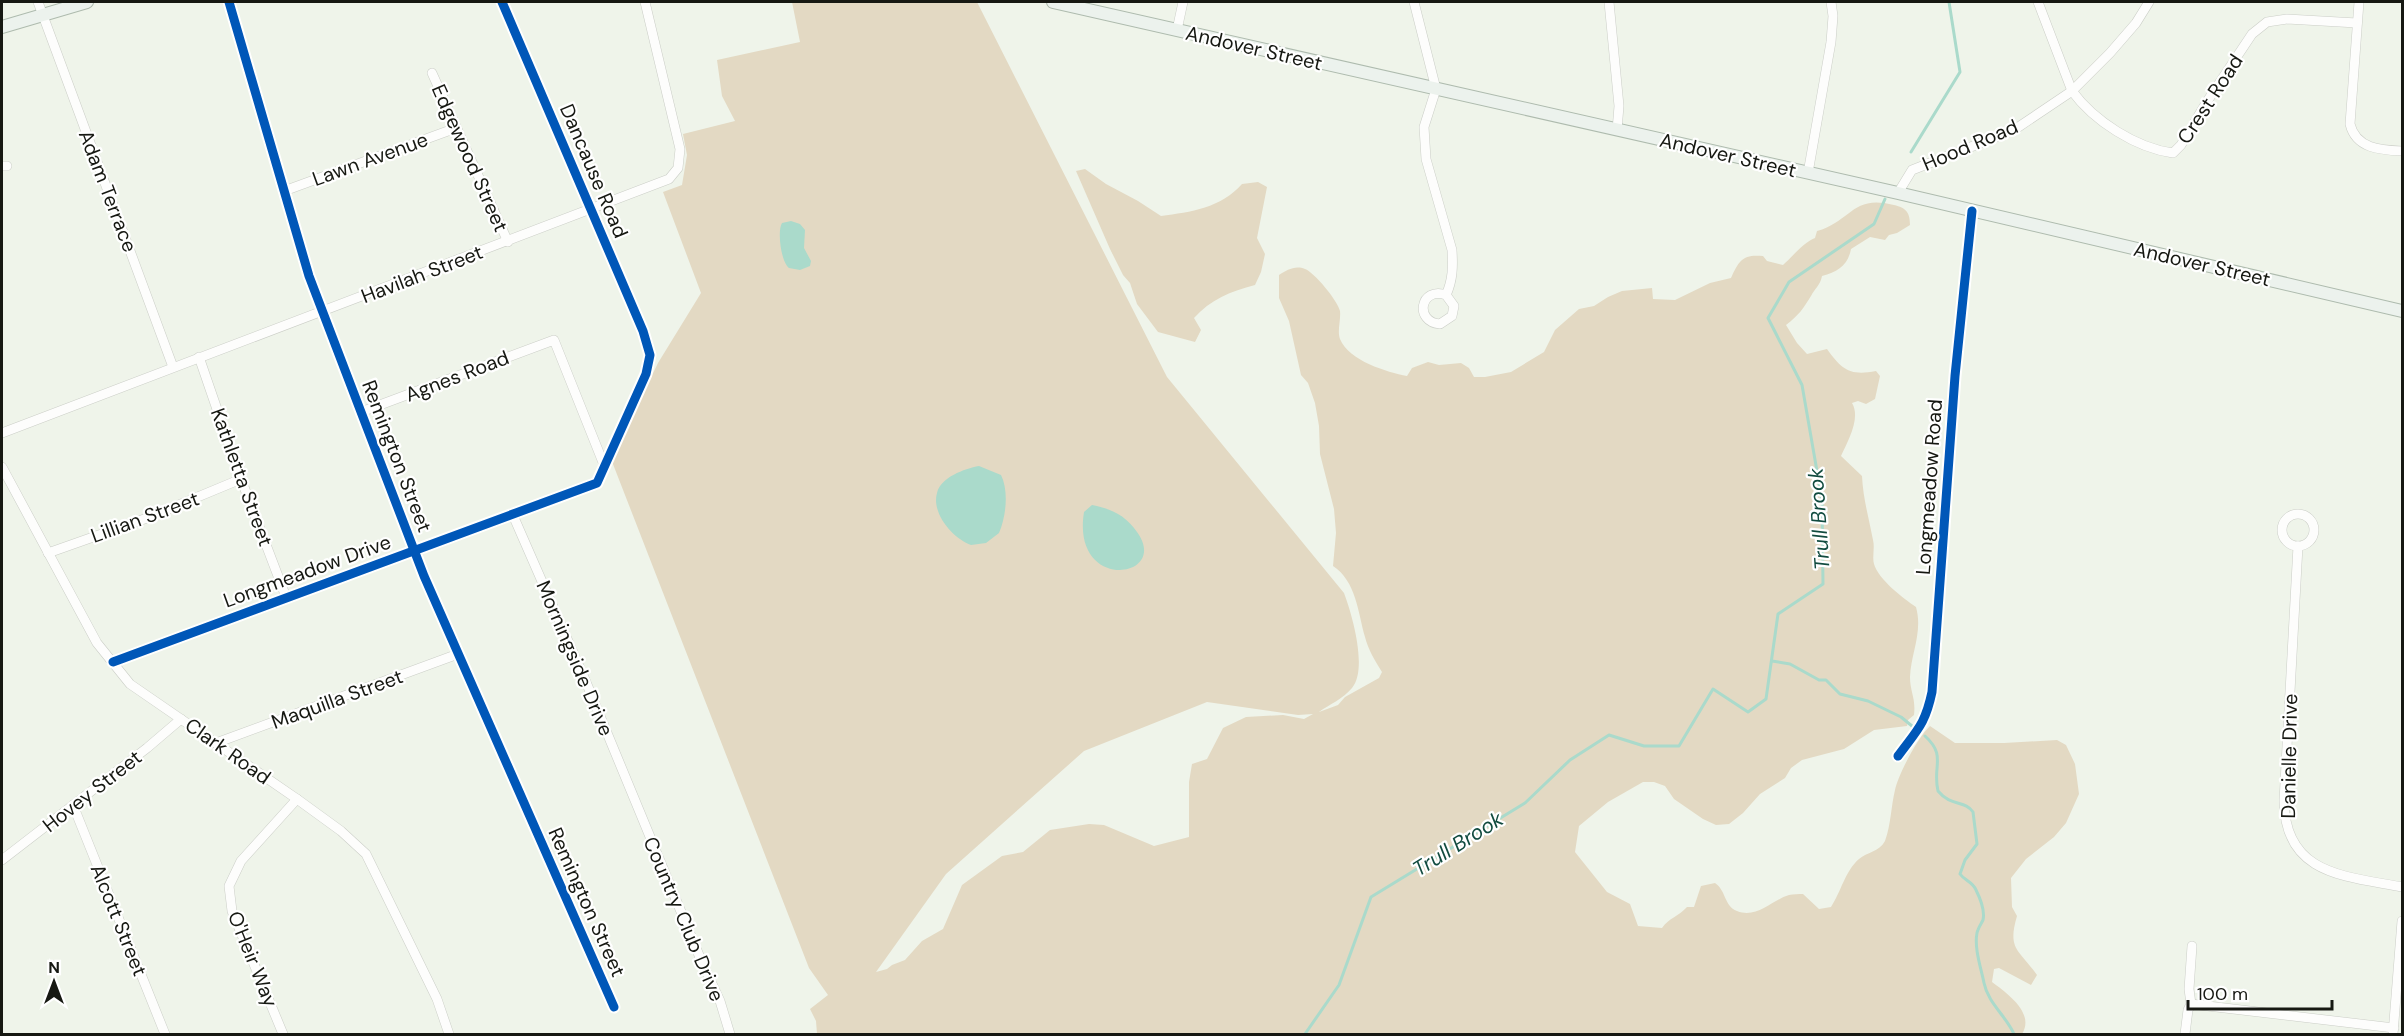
<svg xmlns="http://www.w3.org/2000/svg" width="2404" height="1036" font-family="'DM Sans',sans-serif">
<rect width="100%" height="100%" fill="#eff4ea"/>
<!-- green -->
<g fill="#e3d9c3" fill-rule="evenodd">
<path d="M 792,2 L 977,2 L 1167,377 L 1344,593 C 1352,614 1368,669 1352,688 C 1343,699 1330,704 1319,712 L 1338,705 L 1345,697 L 1379,678 L 1382,672 C 1375,661 1368,649 1365,637 C 1358,612 1356,581 1333,566 L 1336,533 L 1334,509 L 1320,454 L 1319,426 L 1315,403 L 1308,383 L 1301,375 L 1289,321 L 1279,298 L 1279,275 C 1287,270 1295,265 1305,269 C 1314,272 1338,301 1340,311 C 1341,320 1337,331 1340,339 C 1349,361 1387,372 1407,376 L 1412,368 L 1428,362 L 1439,365 L 1461,363 L 1469,368 L 1474,377 L 1485,377 L 1511,372 L 1544,352 L 1555,330 L 1579,309 L 1594,306 L 1608,297 L 1622,291 L 1652,288 L 1653,299 L 1675,300 L 1710,283 L 1731,278 C 1739,260 1743,254 1763,256 L 1767,261 L 1783,265 C 1792,257 1804,242 1815,238 L 1817,231 C 1852,221 1852,194 1894,205 C 1906,208 1910,212 1910,225 L 1897,233 L 1889,235 L 1885,240 L 1870,237 L 1851,249 C 1848,265 1838,272 1822,276 C 1820,286 1815,288 1811,296 C 1803,309 1799,315 1786,325 L 1797,343 L 1807,354 L 1827,349 C 1842,370 1850,376 1876,371 L 1880,376 L 1875,399 L 1866,404 L 1858,401 L 1852,403 C 1861,418 1848,441 1841,456 L 1862,476 C 1863,498 1869,519 1873,540 C 1875,548 1872,557 1874,564 C 1878,579 1904,599 1916,607 C 1923,632 1911,653 1910,677 C 1910,692 1916,698 1914,715 L 1908,720 L 1907,726 L 1874,730 L 1844,749 L 1802,760 L 1791,768 L 1785,778 L 1760,794 L 1743,813 L 1729,824 L 1716,825 L 1703,819 L 1674,799 L 1665,786 L 1654,782 L 1643,782 L 1608,802 L 1579,826 L 1575,852 L 1607,892 L 1630,904 L 1638,926 L 1662,928 C 1669,918 1679,916 1687,907 L 1694,907 L 1701,886 L 1715,883 C 1726,890 1724,906 1737,911 C 1757,919 1772,900 1789,895 C 1793,894 1799,894 1803,894 L 1819,909 L 1831,907 C 1841,892 1845,871 1859,859 C 1867,852 1879,852 1885,841 C 1891,825 1891,806 1895,790 C 1898,775 1918,737 1930,726 L 1955,743 L 2004,743 L 2057,740 L 2066,745 L 2075,764 L 2079,794 L 2066,823 L 2054,837 L 2026,859 L 2011,878 L 2012,907 L 2017,916 C 2007,950 2019,949 2037,975 L 2031,985 L 1999,968 L 1994,969 L 1992,982 C 2008,994 2035,1013 2022,1034 L 817,1034 L 816,1021 L 810,1009 L 828,995 L 809,968 L 611,459 L 658,363 L 701,293 L 663,192 L 682,185 L 687,155 L 683,134 L 735,121 L 722,96 L 717,60 L 800,42 ZM 1207,702 L 1298,715 L 1313,714 L 1304,719 L 1283,715 L 1246,717 L 1223,728 L 1207,759 L 1192,764 L 1189,782 L 1189,837 L 1154,846 L 1104,825 L 1089,824 L 1050,830 L 1023,852 L 1002,856 L 962,885 L 943,929 L 922,941 L 905,960 L 892,965 L 887,969 L 876,972 L 946,874 L 1084,751 Z"/>
<path d="M 1085,169 L 1106,184 L 1138,201 L 1161,216 C 1191,212 1221,208 1242,184 L 1258,182 L 1267,187 L 1257,238 L 1265,254 L 1261,272 L 1255,285 C 1231,291 1210,300 1194,318 L 1201,330 L 1195,342 L 1158,332 L 1137,304 L 1130,283 L 1123,275 L 1110,249 L 1076,171 Z"/>
</g>
<!-- water -->
<g fill="#aadacb">
<path d="M 791,221 L 800,224 L 805,230 L 804,248 L 811,261 L 810,266 L 800,270 L 789,268 C 781,262 777,231 782,223 Z"/>
<path d="M 979,466 L 1001,475 C 1009,491 1006,517 999,533 L 986,543 L 971,545 C 954,539 931,514 937,493 C 941,477 964,469 979,466 Z"/>
<path d="M 1092,505 C 1112,509 1125,515 1137,532 C 1171,579 1071,593 1084,512 Z"/>
</g>
<g fill="none" stroke-linecap="round" stroke-linejoin="round">
<!-- stream -->
<g stroke="#aadacb" stroke-width="3">
<polyline points="1911,152 1960,72 1949,2"/>
<polyline points="1772,661 1790,664 1819,680 1826,680 1840,694 1868,701 1901,717 1912,726"/>
<path d="M 1925,736 C 1947,756 1932,766 1938,791 C 1951,807 1965,800 1973,812 L 1977,844 L 1965,860 L 1960,874 C 1965,881 1973,882 1976,890 C 1980,898 1985,911 1983,920 C 1981,924 1978,928 1977,933 C 1974,948 1981,968 1984,983 C 1988,1003 2006,1016 2014,1034"/>
<polyline points="1305,1034 1339,985 1371,897 1525,803 1570,760 1609,735 1644,746 1679,746 1713,689 1748,712 1766,699 1778,614 1823,584 1822,500 1802,385 1768,318 1789,282 1874,224 1885,199"/>
</g>
<defs>
<g id="minor">
<polyline points="38,2 173,367"/>
<polyline points="229,2 309,276 361,412 424,576 614,1007"/>
<path d="M 1414,2 L 1436,89 L 1424,127 L 1426,159 L 1452,250 C 1453,266 1453,280 1446,295 C 1420,286 1414,322 1440,324 L 1452,316 L 1454,306 L 1446,295"/>
<polyline points="1609,2 1619,106 1617,130"/>
<path d="M 2038,2 L 2072,91 C 2094,121 2136,148 2173,153 L 2181,145 L 2206,103 L 2252,34 L 2267,22 L 2287,19 L 2357,23"/>
<path d="M 2359,2 L 2350,124 C 2356,149 2381,150 2402,151"/>
<polyline points="1177,30 1183,2"/>
<polyline points="432,73 508,242"/>
<polyline points="2,166 7,166"/>
<polyline points="1808,173 1831,42 1833,16 1831,2"/>
<polyline points="284,191 456,128"/>
<polyline points="1898,193 1912,170 2014,130 2072,91 2110,53 2136,23 2149,2"/>
<polyline points="199,357 241,479 286,597"/>
<polyline points="361,412 554,340 604,465"/>
<polyline points="2,433 669,179 678,168 680,149 645,2"/>
<polyline points="2,467 97,643 130,684 297,799 341,831 366,854 437,999 449,1034"/>
<polyline points="512,513 586,682 701,960 720,1001 730,1034"/>
<circle cx="2298" cy="530" r="16"/>
<path d="M 2298,546 L 2284,801 C 2285,875 2345,876 2402,887"/>
<polyline points="48,553 147,518 241,479"/>
<polyline points="113,662 597,483 646,374 650,355 643,331 502,2"/>
<polyline points="216,743 458,654"/>
<path d="M 1898,756 C 1917,730 1925,725 1932,692 L 1955,376 L 1972,211"/>
<polyline points="73,805 165,1034"/>
<polyline points="2,860 147,748 181,719"/>
<polyline points="2191,1004 2394,1028"/>
<polyline points="283,1034 232,911 229,886 241,861 297,799"/>
<polyline points="2185,1034 2188,1010 2191,1004 2189,989 2192,946"/>
<polyline points="2393,1034 2402,921"/>
</g>
<g id="major">
<polyline points="1053,2 1898,193 2402,311"/>
<polyline points="2,27 87,2"/>
</g>
</defs>
<!-- minor casing -->
<use href="#minor" stroke="#cbcec7" stroke-width="10"/>
<!-- major casing -->
<use href="#major" stroke="#aebbae" stroke-width="14"/>
<!-- minor -->
<use href="#minor" stroke="#fdfdfc" stroke-width="9"/>
<!-- major -->
<use href="#major" stroke="#ecf2ed" stroke-width="12"/>
<defs>
<g id="cycleway">
<polyline points="229,2 309,276 361,412 424,576 614,1007"/>
<polyline points="113,662 597,483 646,374 650,355 643,331 502,2"/>
<path d="M 1898,756 C 1917,730 1925,725 1932,692 L 1955,376 L 1972,211"/>
</g>
</defs>
<!-- cycleway casing -->
<use href="#cycleway" stroke="#fff" stroke-width="13"/>
<!-- cycleway -->
<use href="#cycleway" stroke="#0057b8" stroke-width="9"/>
</g>
<g text-anchor="middle" stroke-width="4.5" stroke-linejoin="round" paint-order="stroke">
<!-- street labels -->
<g font-size="20" fill="#161812" stroke="#fff">
<text transform="translate(1254 48) rotate(13)" y="7">Andover Street</text>
<text transform="translate(2210 99) rotate(-57)" y="7">Crest Road</text>
<text transform="translate(1970 145) rotate(-23)" y="7">Hood Road</text>
<text transform="translate(1728 155) rotate(13)" y="7">Andover Street</text>
<text transform="translate(470 158) rotate(66)" y="7">Edgewood Street</text>
<text transform="translate(370 159) rotate(-20)" y="7">Lawn Avenue</text>
<text transform="translate(594 171) rotate(67)" y="7">Dancause Road</text>
<text transform="translate(108 191) rotate(69)" y="7">Adam Terrace</text>
<text transform="translate(2202 264) rotate(13)" y="7">Andover Street</text>
<text transform="translate(422 274) rotate(-21)" y="7">Havilah Street</text>
<text transform="translate(457 376) rotate(-21)" y="7">Agnes Road</text>
<text transform="translate(397 456) rotate(69)" y="7">Remington Street</text>
<text transform="translate(242 477) rotate(70)" y="7">Kathletta Street</text>
<text transform="translate(1929 487) rotate(-86)" y="7">Longmeadow Road</text>
<text transform="translate(145 517) rotate(-20)" y="7">Lillian Street</text>
<text transform="translate(307 571) rotate(-20)" y="7">Longmeadow Drive</text>
<text transform="translate(575 658) rotate(67)" y="7">Morningside Drive</text>
<text transform="translate(337 699) rotate(-20)" y="7">Maquilla Street</text>
<text transform="translate(228 751) rotate(35)" y="7">Clark Road</text>
<text transform="translate(2289 756) rotate(-89)" y="7">Danielle Drive</text>
<text transform="translate(92 791) rotate(-38)" y="7">Hovey Street</text>
<text transform="translate(587 902) rotate(66)" y="7">Remington Street</text>
<text transform="translate(684 919) rotate(67)" y="7">Country Club Drive</text>
<text transform="translate(119 920) rotate(68)" y="7">Alcott Street</text>
<text transform="translate(253 959) rotate(68)" y="7">O'Heir Way</text>
</g>
<!-- water labels -->
<g font-size="21" font-style="italic" fill="#114b3f" stroke="#fff">
<text transform="translate(1819 519) rotate(-94)" y="7">Trull Brook</text>
<text transform="translate(1458 844) rotate(-32)" y="7">Trull Brook</text>
</g>
</g>
<!-- border -->
<rect width="2404" height="1036" fill="none" stroke="#161812" stroke-width="6"/>
<!-- north arrow -->
<g transform="translate(54 982)" stroke="#ffffff" stroke-width="4.5" paint-order="stroke">
<path d="M0-4.5L10 22L0 15L-10 22Z" fill="#161812"/>
<text y="-9" font-size="16" font-weight="bold" text-anchor="middle" fill="#161812">N</text>
</g>
<!-- scale -->
<path d="M2188 1000v9h144v-9" fill="none" stroke="#161812" stroke-width="3"/>
<text x="2197" y="1000" font-size="18" fill="#161812" stroke="#ffffff" stroke-width="4.5" paint-order="stroke">100 m</text>
</svg>
